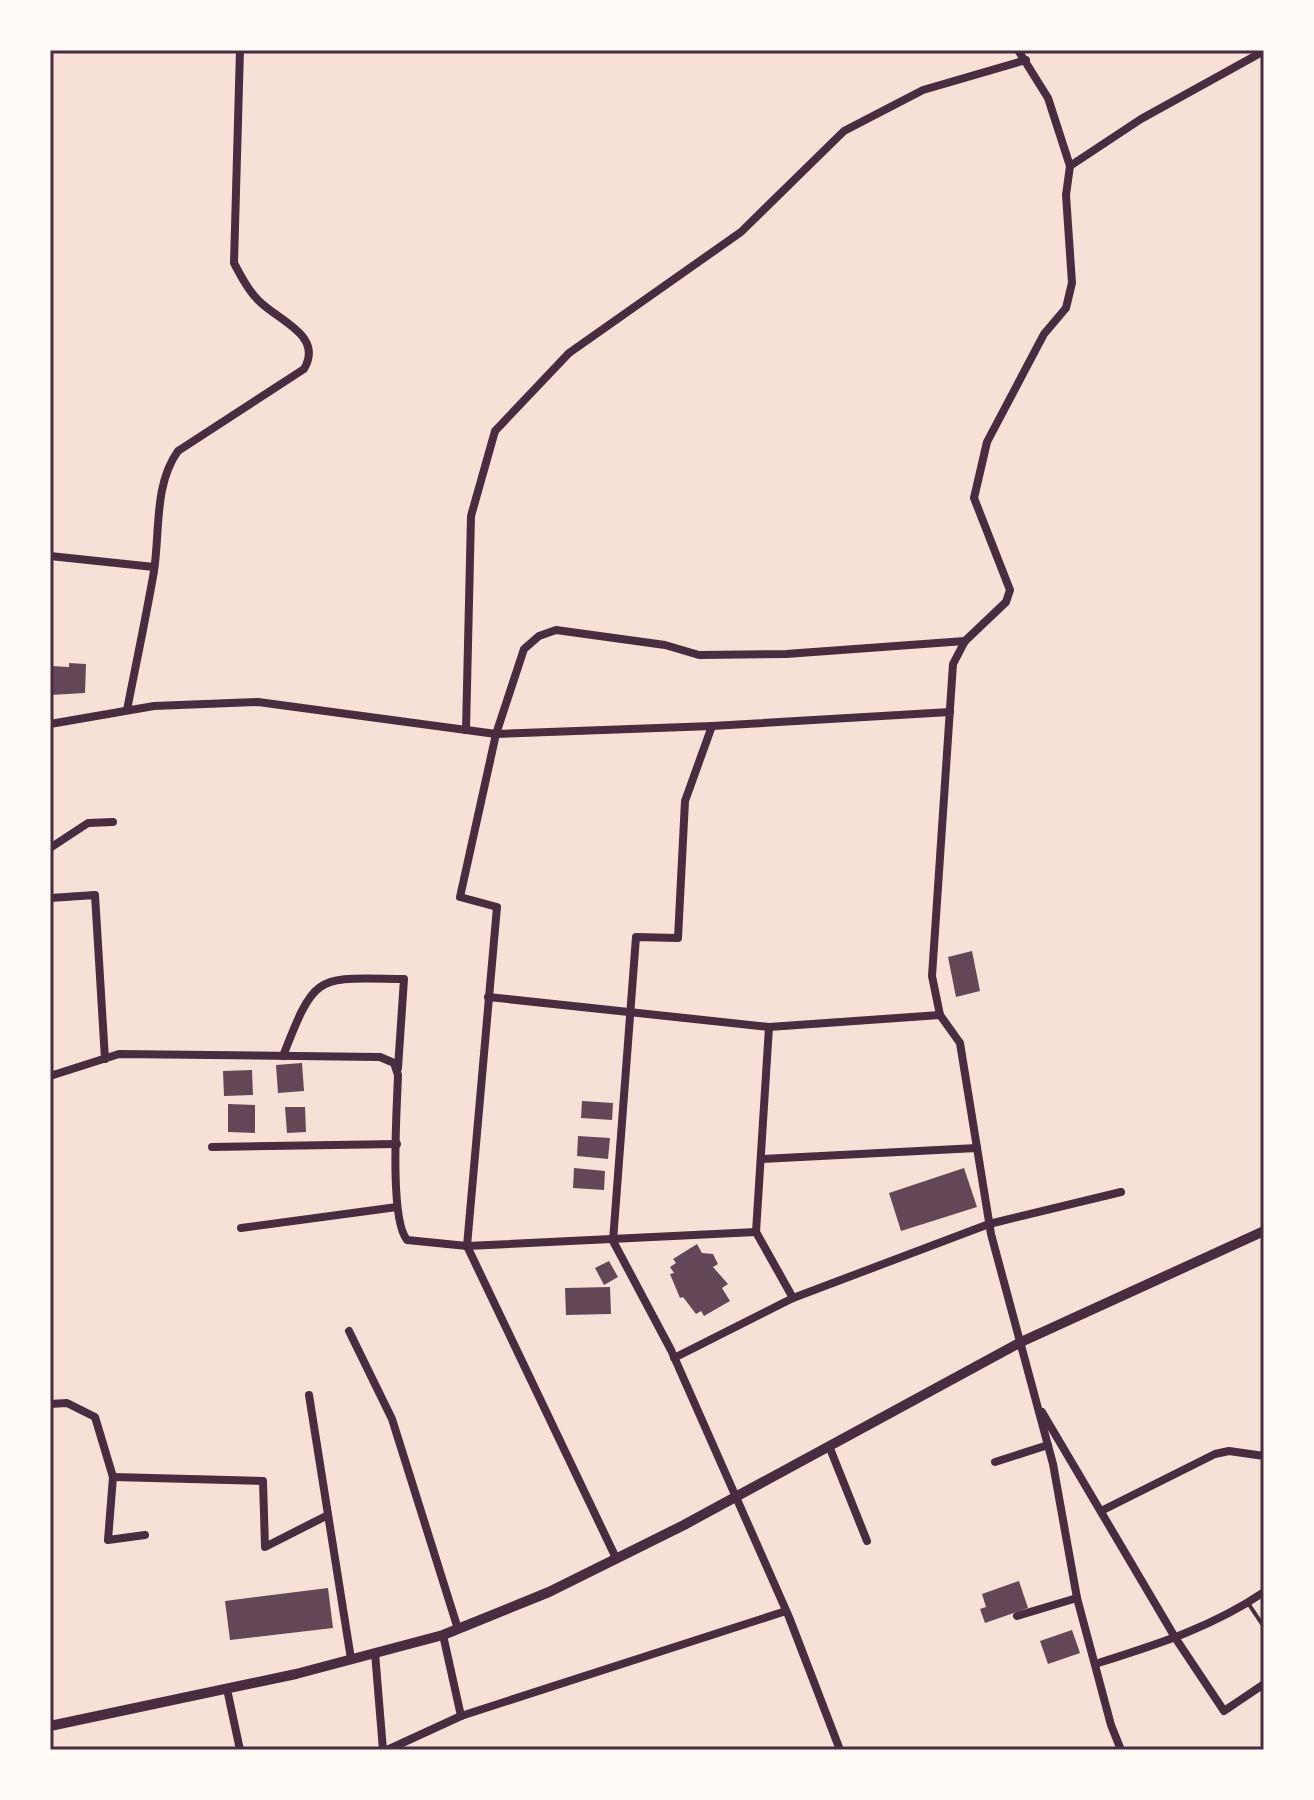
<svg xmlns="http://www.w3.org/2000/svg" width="1314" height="1800" font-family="Overpass,sans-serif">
<rect width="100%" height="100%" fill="#f7e1d7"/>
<!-- building -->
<g fill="#644757">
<polygon points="69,663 86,664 85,693 50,695 51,666 69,667"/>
<polygon points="972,951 980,991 956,997 948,957"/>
<polygon points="302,1063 304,1091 278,1093 276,1065"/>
<polygon points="252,1070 253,1095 224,1096 223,1071"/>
<polygon points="582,1101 613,1103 612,1120 581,1118"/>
<polygon points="228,1104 255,1105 255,1133 228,1132"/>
<polygon points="285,1107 305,1107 306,1132 287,1133"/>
<polygon points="578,1136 610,1138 608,1159 577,1156"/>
<polygon points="574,1168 605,1171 604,1190 573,1188"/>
<polygon points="964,1168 977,1207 901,1231 889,1193"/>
<polygon points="697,1244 702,1253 713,1254 718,1264 713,1267 728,1284 722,1288 730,1301 704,1316 701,1311 696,1314 683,1297 680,1298 670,1274 674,1273 670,1267 676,1263 673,1259"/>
<polygon points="609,1261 618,1277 604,1285 595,1268"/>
<polygon points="610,1287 611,1314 566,1315 565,1288"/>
<polygon points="1019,1581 1028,1608 985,1623 980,1609 986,1607 982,1594"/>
<polygon points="328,1588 333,1628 230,1640 225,1601"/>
<polygon points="1072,1630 1080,1653 1048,1664 1040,1641"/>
</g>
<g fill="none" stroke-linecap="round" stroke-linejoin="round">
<!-- service -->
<polyline stroke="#4a2c40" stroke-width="4" points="1248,1603 1264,1627"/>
<!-- minor -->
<g stroke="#4a2c40" stroke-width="8">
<polyline points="1018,50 1048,98 1070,166"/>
<polyline points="50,556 154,567"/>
<path d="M 127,710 C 136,664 146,617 154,571 C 160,532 154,484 178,451 L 304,369 C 324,335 278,321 258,300 C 247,289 241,276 234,263 L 240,50"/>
<polyline points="50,724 154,706 258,702 496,734 712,726 950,712"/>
<polyline points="712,726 685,801 678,938 636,937 613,1241 671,1350 789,1617 840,1750"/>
<polyline points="466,730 471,516 495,431 569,353 741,232 844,131 923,90 1026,60"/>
<polyline points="50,848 88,823 113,822"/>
<polyline points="50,898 95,895 105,1059"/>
<polyline points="488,997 769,1027 940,1015"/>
<polyline points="769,1027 756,1232 793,1298"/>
<path d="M 283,1056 C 316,971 316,978 404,979 L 398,1068"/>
<path d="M 50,1076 L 119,1054 L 380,1057 L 394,1063 L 398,1075 C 397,1108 389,1218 407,1240 L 467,1246 L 756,1232"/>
<polyline points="212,1147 397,1144"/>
<polyline points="761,1159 977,1148"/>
<polyline points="241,1228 397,1207"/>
<polyline points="349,1331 392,1419 458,1629"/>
<polyline points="674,1358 793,1298 989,1224 1121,1192"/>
<polyline points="309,1395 351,1659"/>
<polyline points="50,1404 67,1403 95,1417 113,1477 108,1540 145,1535"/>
<polyline points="1042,1412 1176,1639 1224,1711 1264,1684"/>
<polyline points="829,1446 867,1541"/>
<polyline points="995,1462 1048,1445"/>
<polyline points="113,1477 263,1481 265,1547 326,1516"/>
<polyline points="1101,1511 1215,1454 1229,1451 1264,1456"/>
<polyline points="616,1558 467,1246 497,907 460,897 496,734 524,649 539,636 556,630 665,645 699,655 786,654 965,641"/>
<polyline points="1017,1616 1077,1598"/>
<polyline points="443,1635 461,1716"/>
<polyline points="375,1653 383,1750"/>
<path d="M 1095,1664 C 1155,1645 1211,1628 1264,1592"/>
<polyline points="227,1689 240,1750"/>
<polyline points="387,1750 461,1716 786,1611"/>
<polyline points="1121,1750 1111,1725 1077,1598 1053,1464 991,1234 960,1043 940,1015 932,976 953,664 965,641 1006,602 1010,590 974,498 987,442 1044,334 1066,308 1072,283 1066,195 1070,166 1141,119 1264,51"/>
</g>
<!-- tertiary -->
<polyline stroke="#4a2c40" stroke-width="10" points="50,1726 296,1674 443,1635 549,1592 684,1525 1021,1342 1264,1231"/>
</g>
<!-- border -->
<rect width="1314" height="1800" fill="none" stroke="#fffaf5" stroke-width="104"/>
<rect x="52" y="52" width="1210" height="1696" fill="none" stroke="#4a2c40" stroke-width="3"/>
</svg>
